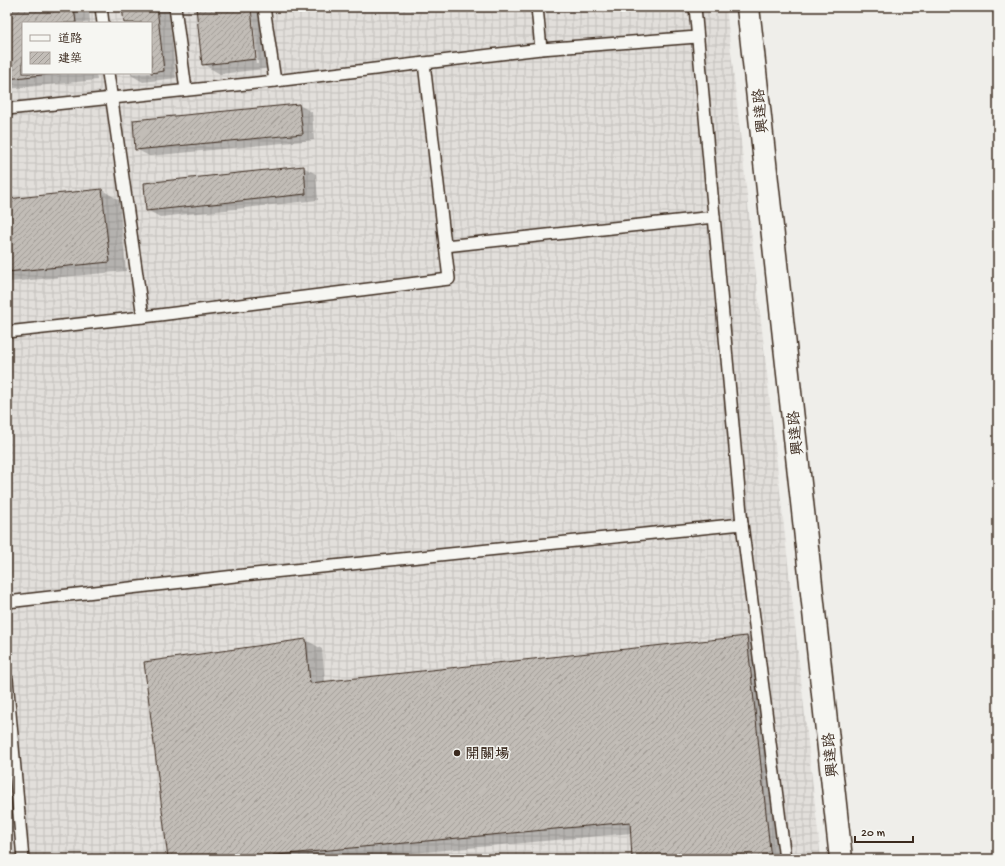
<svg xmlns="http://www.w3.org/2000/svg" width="1005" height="866" font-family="'Gochi Hand','LXGW WenKai TC',sans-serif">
<defs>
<pattern id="industrial-grid" width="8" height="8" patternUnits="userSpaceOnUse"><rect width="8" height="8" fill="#e2dfdb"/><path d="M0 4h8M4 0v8" fill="none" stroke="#c3c0bc"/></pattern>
<pattern id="water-waves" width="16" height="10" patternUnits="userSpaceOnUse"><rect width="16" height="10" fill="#afa8a1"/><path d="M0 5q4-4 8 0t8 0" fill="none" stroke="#908983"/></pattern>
<pattern id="building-hatch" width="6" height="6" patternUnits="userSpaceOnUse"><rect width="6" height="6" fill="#c2bdb7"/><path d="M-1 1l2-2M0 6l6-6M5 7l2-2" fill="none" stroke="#9f9a94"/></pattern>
</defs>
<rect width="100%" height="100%" fill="#efeeea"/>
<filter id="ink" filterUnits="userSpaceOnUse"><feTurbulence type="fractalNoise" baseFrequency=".025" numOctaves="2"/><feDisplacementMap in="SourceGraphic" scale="8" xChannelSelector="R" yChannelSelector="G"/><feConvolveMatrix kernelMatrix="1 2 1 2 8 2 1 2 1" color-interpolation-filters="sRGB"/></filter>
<g filter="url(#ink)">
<!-- industrial -->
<path fill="url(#industrial-grid)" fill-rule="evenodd" d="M 7,7 L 726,7 L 821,859 L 7,859 ZM 23,23 L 151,23 L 151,73 L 23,73 Z"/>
<!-- water -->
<polygon fill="url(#water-waves)" stroke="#81766d" points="993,7 998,7 998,82"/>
<!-- shadow -->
<g fill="#0003">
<polygon points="7,7 89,7 90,23 23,23 23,73 96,73 97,80 7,89"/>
<polygon points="123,7 168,7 176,78 143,82 131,75 131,73 151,73 151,23 125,23"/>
<polygon points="197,7 250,7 256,64 258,64 252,7 265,7 272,68 220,74 203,64"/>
<polygon points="299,105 312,112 314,140 149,156 136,149 134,121"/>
<polygon points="303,167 316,174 318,200 160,217 147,210"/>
<polygon points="102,190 119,200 126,271 10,282 7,280 7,200"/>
<polygon points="747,637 763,646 786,859 633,859 632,833 346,859 169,859 306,640 322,649 325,683"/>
</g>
<!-- building -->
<g fill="url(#building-hatch)" stroke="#3b2a1e">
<polygon points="7,7 74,7 76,23 23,23 23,73 59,73 7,79"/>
<polygon points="122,7 157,7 164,71 151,73 151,23 124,23"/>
<polygon points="196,7 251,7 256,59 202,65"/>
<polygon points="299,104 303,134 135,150 133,120"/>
<polygon points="304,166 306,194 146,211 144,183"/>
<polygon points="102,189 110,262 7,272 7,199"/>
<polygon points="747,636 771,859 632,859 630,822 234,859 168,859 144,662 306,639 310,683"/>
</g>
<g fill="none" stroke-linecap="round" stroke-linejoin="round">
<defs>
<g id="lane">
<polyline points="101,7 103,23"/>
<polyline points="175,7 186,90"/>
<polyline points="264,7 275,81"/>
<polyline points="537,7 541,49"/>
<polyline points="695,7 742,524 785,859"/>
<polyline points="108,73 143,317 449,279 424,63"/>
<polyline points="7,109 275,81 541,49 697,37"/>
<polyline points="445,246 714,217"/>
<polyline points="7,332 143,317"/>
<polyline points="7,602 244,575 742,524"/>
<polyline points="7,679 23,859"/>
</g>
<polyline id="street" points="748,7 841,859"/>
</defs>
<!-- lane casing -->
<use href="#lane" stroke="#3b2a1e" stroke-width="14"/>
<!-- street casing -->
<use href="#street" stroke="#3b2a1e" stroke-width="25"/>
<!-- lane -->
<use href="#lane" stroke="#f6f6f2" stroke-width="11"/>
<!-- street -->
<use href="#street" stroke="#f6f6f2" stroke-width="22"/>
</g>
</g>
<!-- markers -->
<circle fill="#3b2a1e" stroke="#f6f6f2" stroke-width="1.5" cx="457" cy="753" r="4"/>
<g text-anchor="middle" stroke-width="3" stroke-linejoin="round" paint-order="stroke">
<!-- street labels -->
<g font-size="15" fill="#3b2a1e" stroke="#f6f6f2">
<text transform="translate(760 111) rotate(-96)" y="5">興達路</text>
<text transform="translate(795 433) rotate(-96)" y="5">興達路</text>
<text transform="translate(830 755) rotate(-96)" y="5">興達路</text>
</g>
<!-- poi labels -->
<g font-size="15" font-weight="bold" fill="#3b2a1e" stroke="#f6f6f2" text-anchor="start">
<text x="465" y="758">開關場</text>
</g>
</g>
<!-- margin -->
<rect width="1005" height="866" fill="none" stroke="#f6f6f2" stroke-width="24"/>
<rect x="12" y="12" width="981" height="842" fill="none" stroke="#3b2a1e" stroke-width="1.5" filter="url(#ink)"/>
<!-- legend -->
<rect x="22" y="22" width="130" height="52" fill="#f6f6f2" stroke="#aba49d"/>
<rect x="30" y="35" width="20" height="6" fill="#f6f6f2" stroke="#aba49d"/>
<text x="58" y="42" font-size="12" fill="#3b2a1e">道路</text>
<rect x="30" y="52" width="20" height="12" fill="url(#building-hatch)" stroke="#aba49d"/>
<text x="58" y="62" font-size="12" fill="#3b2a1e">建築</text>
<!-- scale -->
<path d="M855 836v6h58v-6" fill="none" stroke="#3b2a1e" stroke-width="2"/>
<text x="861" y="836" font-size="12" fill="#3b2a1e" stroke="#f6f6f2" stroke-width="3" paint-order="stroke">20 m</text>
</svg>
